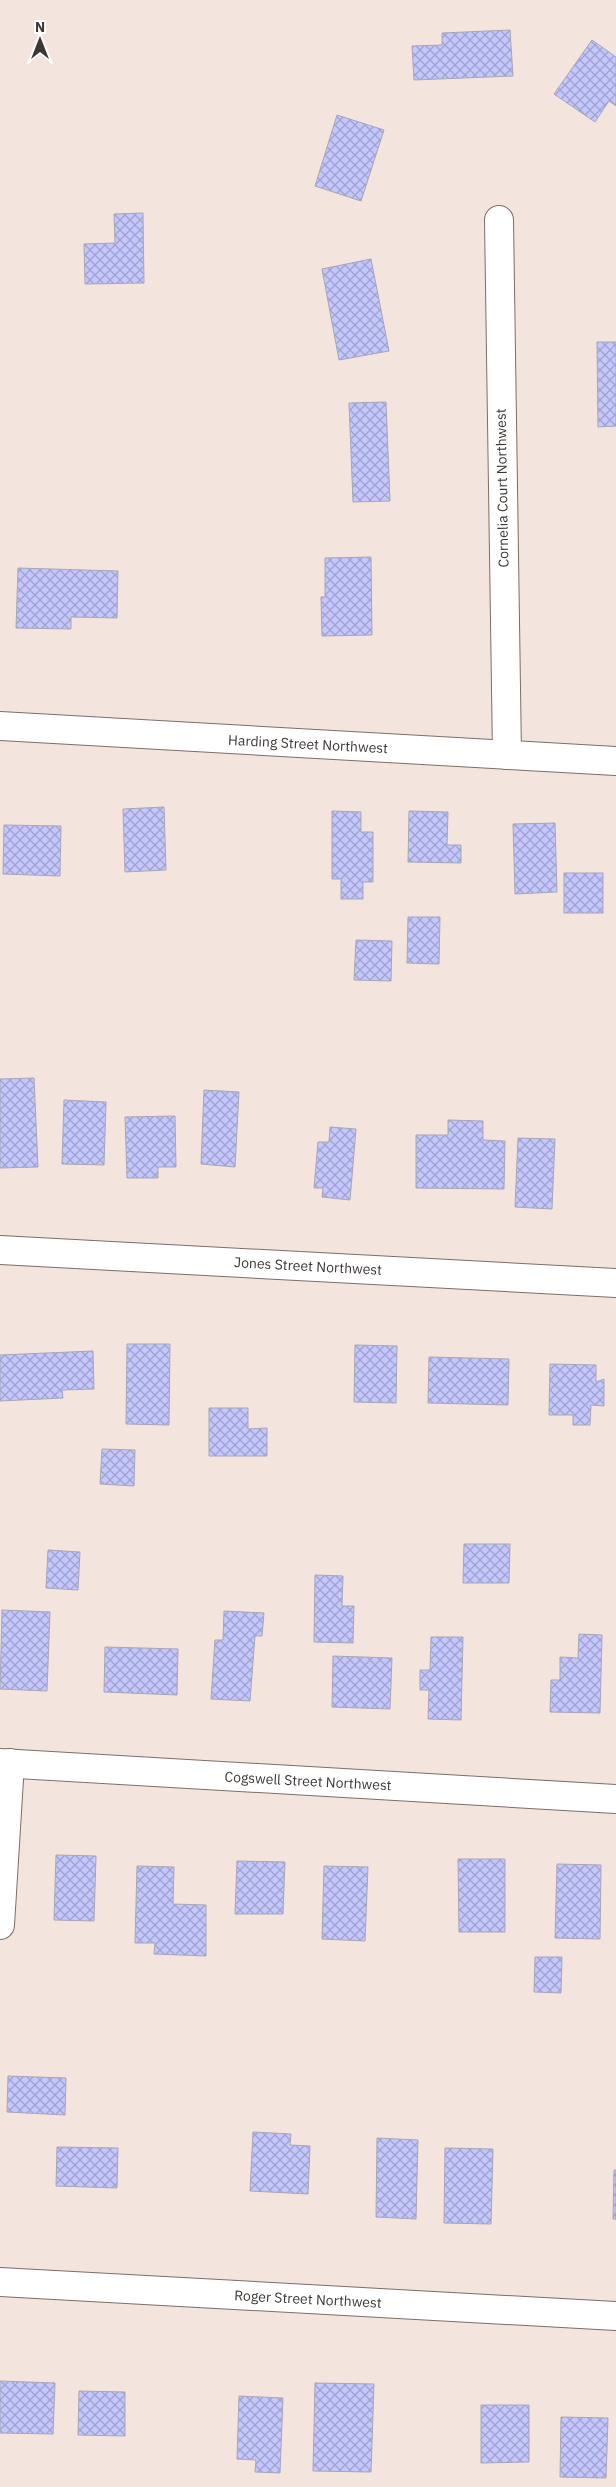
<svg xmlns="http://www.w3.org/2000/svg" width="616" height="2487" font-family="'IBM Plex Sans',sans-serif">
<defs>
<pattern id="building-cross-hatch" width="8" height="8" patternUnits="userSpaceOnUse" patternTransform="scale(1.25)"><rect width="8" height="8" fill="#c4c6fe"/><path d="M0 0l8 8M0 8l8-8" fill="none" stroke="#a0a2ce"/></pattern>
</defs>
<rect width="100%" height="100%" fill="#f4e4de"/>
<!-- building -->
<g fill="url(#building-cross-hatch)" stroke="#a6a7b4">
<polygon points="510,30 513,76 414,80 412,46 442,45 442,33"/>
<polygon points="592,40 616,57 616,106 609,101 595,122 554,94"/>
<polygon points="337,115 384,130 361,201 315,186"/>
<polygon points="143,213 144,283 85,284 84,244 115,243 114,214"/>
<polygon points="371,259 389,351 339,360 322,269"/>
<polygon points="597,342 616,342 616,426 598,427"/>
<polygon points="386,402 390,501 353,502 349,403"/>
<polygon points="371,557 372,635 322,636 321,597 325,597 325,558"/>
<polygon points="18,568 118,571 117,618 71,617 71,629 16,628"/>
<polygon points="164,807 166,870 125,872 123,809"/>
<polygon points="332,811 361,812 361,832 373,832 373,882 363,882 363,899 341,899 341,879 332,879"/>
<polygon points="409,811 448,812 447,845 461,845 461,863 408,862"/>
<polygon points="555,823 557,892 515,894 513,824"/>
<polygon points="4,825 61,826 60,876 3,874"/>
<rect x="564" y="873" width="39" height="40"/>
<polygon points="408,917 440,917 439,964 407,963"/>
<polygon points="356,940 392,941 391,981 354,980"/>
<polygon points="34,1078 38,1167 0,1168 0,1079"/>
<polygon points="204,1090 239,1092 235,1167 201,1164"/>
<polygon points="64,1100 106,1102 104,1165 62,1164"/>
<polygon points="175,1116 176,1167 158,1167 158,1178 127,1178 125,1117"/>
<polygon points="448,1120 483,1121 483,1140 505,1141 504,1189 416,1188 416,1135 448,1135"/>
<polygon points="330,1127 356,1129 350,1200 322,1197 323,1188 314,1188 318,1142 329,1142"/>
<polygon points="518,1138 555,1139 552,1209 515,1207"/>
<polygon points="127,1344 170,1344 169,1425 126,1424"/>
<polygon points="355,1345 397,1346 396,1403 354,1402"/>
<polygon points="93,1351 94,1389 62,1390 63,1398 0,1401 0,1355"/>
<polygon points="429,1357 509,1359 508,1405 428,1403"/>
<polygon points="550,1364 596,1365 596,1382 604,1379 604,1406 591,1405 590,1425 573,1425 573,1415 549,1415"/>
<polygon points="209,1408 248,1408 248,1429 267,1428 267,1456 209,1456"/>
<polygon points="102,1449 135,1450 134,1486 100,1484"/>
<polygon points="464,1544 510,1544 509,1583 463,1583"/>
<polygon points="48,1550 80,1552 78,1590 46,1588"/>
<polygon points="315,1575 343,1576 342,1606 354,1606 353,1643 314,1642"/>
<polygon points="2,1610 50,1612 47,1691 0,1689"/>
<polygon points="224,1611 264,1613 262,1636 255,1636 250,1701 211,1699 215,1640 223,1640"/>
<polygon points="579,1634 602,1635 600,1713 550,1712 551,1680 560,1680 560,1657 578,1658"/>
<polygon points="431,1637 463,1637 461,1720 428,1719 429,1690 420,1690 420,1670 430,1670"/>
<polygon points="105,1647 178,1649 177,1695 104,1692"/>
<polygon points="333,1656 392,1658 390,1709 332,1707"/>
<polygon points="56,1855 96,1856 94,1921 54,1920"/>
<polygon points="458,1859 505,1859 505,1932 459,1932"/>
<polygon points="237,1861 285,1862 283,1914 235,1914"/>
<polygon points="557,1864 601,1865 600,1939 555,1938"/>
<polygon points="137,1866 174,1867 173,1904 206,1905 206,1956 154,1954 155,1943 135,1943"/>
<polygon points="324,1866 368,1867 365,1941 322,1939"/>
<polygon points="535,1957 562,1957 561,1993 534,1992"/>
<polygon points="8,2076 66,2078 65,2115 7,2112"/>
<polygon points="253,2132 291,2134 290,2145 310,2146 308,2194 250,2191"/>
<polygon points="377,2138 418,2140 416,2219 376,2217"/>
<polygon points="57,2147 118,2148 117,2188 56,2186"/>
<polygon points="445,2148 493,2149 491,2224 444,2223"/>
<polygon points="614,2170 616,2170 616,2219 613,2219"/>
<polygon points="0,2381 55,2383 53,2434 0,2433"/>
<polygon points="315,2383 374,2384 371,2472 313,2471"/>
<polygon points="79,2391 125,2392 125,2436 78,2435"/>
<polygon points="239,2396 283,2398 280,2473 255,2472 256,2460 237,2459"/>
<polygon points="481,2405 529,2405 529,2462 481,2463"/>
<polygon points="561,2417 608,2418 606,2478 560,2477"/>
</g>
<g fill="none" stroke-linecap="round" stroke-linejoin="round">
<defs>
<g id="minor">
<polyline points="499,220 507,755"/>
<polyline points="0,726 616,761"/>
<polyline points="0,1250 616,1283"/>
<polyline points="0,1763 616,1799"/>
<polyline points="0,1925 10,1763"/>
<polyline points="0,2282 616,2316"/>
</g>
</defs>
<!-- minor casing -->
<use href="#minor" stroke="#7c6e69" stroke-width="30"/>
<!-- minor -->
<use href="#minor" stroke="#fff" stroke-width="28"/>
</g>
<g text-anchor="middle" stroke-width="5" stroke-linejoin="round" paint-order="stroke">
<!-- street labels -->
<g font-size="14" fill="#3d3734" stroke="#fff">
<text transform="translate(502 488) rotate(-91)" y="5">Cornelia Court Northwest</text>
<text transform="translate(308 744) rotate(3)" y="5">Harding Street Northwest</text>
<text transform="translate(308 1266) rotate(3)" y="5">Jones Street Northwest</text>
<text transform="translate(308 1781) rotate(3)" y="5">Cogswell Street Northwest</text>
<text transform="translate(308 2299) rotate(3)" y="5">Roger Street Northwest</text>
</g>
</g>
<!-- north arrow -->
<g transform="translate(40 40)" stroke="#ffffff" stroke-width="4" paint-order="stroke">
<path d="M0-4L9 19L0 12L-9 19Z" fill="#3d3734"/>
<text y="-8" font-size="14" font-weight="bold" text-anchor="middle" fill="#3d3734">N</text>
</g>
</svg>
